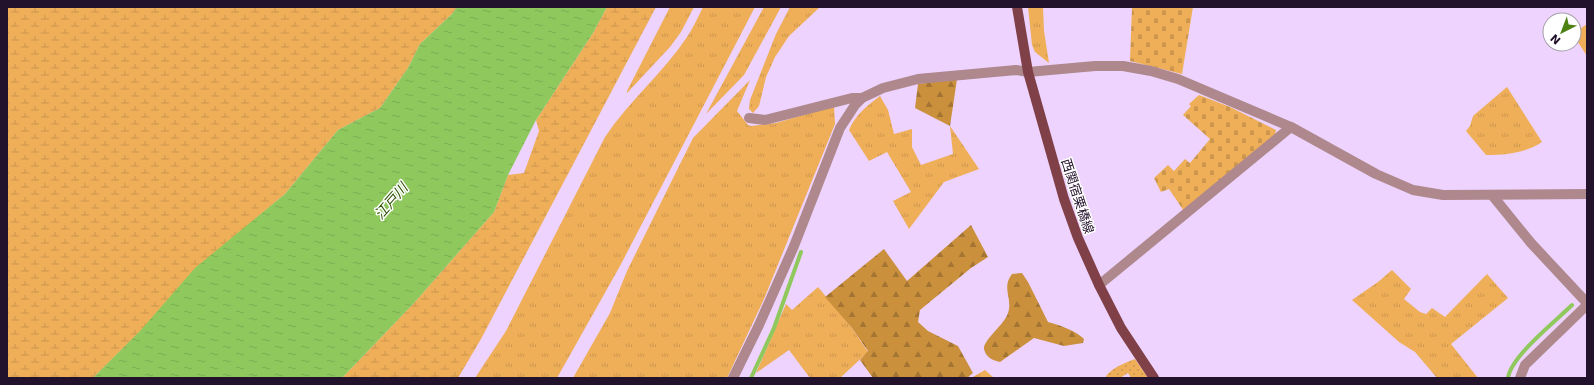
<svg xmlns="http://www.w3.org/2000/svg" width="1594" height="385" font-family="'DejaVu Sans','Noto Sans JP',sans-serif">
<defs>
<pattern id="grass-tufts" width="24" height="20" patternUnits="userSpaceOnUse"><rect width="24" height="20" fill="#eeaf58"/><path d="M3 7l-1-3M5 7V3M7 7l1-3M15 17l-1-3M17 17v-4M19 17l1-3" fill="none" stroke="#cc964d"/></pattern>
<pattern id="forest-firs" width="22" height="20" patternUnits="userSpaceOnUse"><rect width="22" height="20" fill="#ca903c"/><path d="M5 1l3.5 6h-7zM16 11l3.5 6h-7z" fill="#a47433"/></pattern>
<pattern id="wetland-marsh" width="20" height="14" patternUnits="userSpaceOnUse"><rect width="20" height="14" fill="#eeaf58"/><path d="M1 5h8M5 5V1M11 12h8M15 12V8" fill="none" stroke="#cc964d"/></pattern>
<pattern id="cemetery-stones" width="16" height="16" patternUnits="userSpaceOnUse"><rect width="16" height="16" fill="#eeaf58"/><path d="M2 7V4a2 2 0 0 1 4 0v3zM10 15v-3a2 2 0 0 1 4 0v3z" fill="#cc964d"/></pattern>
<pattern id="garden-dots" width="8" height="8" patternUnits="userSpaceOnUse"><rect width="8" height="8" fill="#eeaf58"/><path d="M2 2h.1M6 6h.1" fill="none" stroke="#cc964d" stroke-width="1.8" stroke-linecap="round"/></pattern>
<pattern id="water-ripples" width="26" height="14" patternUnits="userSpaceOnUse"><rect width="26" height="14" fill="#8fc95e"/><path d="M2 4q2-2 4 0t4 0M15 11q2-2 4 0t4 0" fill="none" stroke="#7bac52"/></pattern>
</defs>
<rect width="100%" height="100%" fill="#edd3fd"/>
<!-- grass -->
<g fill="url(#grass-tufts)">
<polygon points="670,7 694,7 681,32 670,47 627,93 627,91"/>
<path d="M 703,7 L 755,7 L 620,266 L 557,378 L 475,378 L 506,331 L 605,137 C 629,101 663,73 687,37 C 693,28 698,17 703,7 Z"/>
<polygon points="764,7 781,7 744,75 706,114"/>
<polygon points="790,7 820,7 789,36 775,57 766,77 759,106 753,113 749,109 750,100 776,34"/>
<polygon points="1028,7 1043,7 1044,31 1049,63 1035,52 1032,45"/>
<polygon points="1587,24 1587,56 1574,36 1574,33"/>
<polygon points="750,80 737,111 748,125 751,126 776,123 834,106 835,124 764,299 727,378 573,378 610,313 627,271 693,138"/>
<path d="M 1507,87 L 1542,142 C 1525,153 1507,155 1486,155 L 1466,131 L 1470,126 L 1473,116 Z"/>
<path d="M 880,96 L 888,110 L 894,134 L 912,129 L 912,147 L 921,165 L 953,154 L 950,126 L 979,169 L 944,182 L 909,229 L 893,201 L 911,192 L 887,152 L 869,161 L 849,130 C 855,115 868,105 880,96 Z"/>
<polygon points="1392,270 1411,289 1404,299 1420,312 1426,314 1432,308 1445,317 1487,274 1508,298 1451,344 1478,378 1437,378 1415,352 1399,342 1352,300 1378,282"/>
<polygon points="818,287 852,328 868,352 840,378 810,378 789,350 756,373 786,304 792,310"/>
<polygon points="985,370 994,378 971,378"/>
</g>
<!-- forest -->
<g fill="url(#forest-firs)">
<polygon points="957,79 950,126 915,108 918,84"/>
<polygon points="971,225 988,257 971,268 920,310 918,322 928,331 958,346 973,373 967,378 873,378 860,360 868,351 852,328 825,297 884,249 907,281"/>
<path d="M 1022,273 L 1028,282 L 1048,322 C 1062,326 1074,330 1084,339 L 1083,343 L 1064,346 L 1034,338 L 1000,362 C 993,360 986,358 984,349 C 983,340 1005,324 1008,313 C 1013,298 1001,288 1012,274 Z"/>
</g>
<!-- wetland -->
<g fill="url(#wetland-marsh)">
<polygon points="7,7 457,7 452,14 420,44 408,68 380,108 338,130 285,194 247,226 93,378 7,378"/>
<polygon points="607,7 656,7 481,339 458,378 342,378 414,303 494,212 508,175 524,173 539,131 536,120 593,33"/>
</g>
<!-- cemetery -->
<g fill="url(#cemetery-stones)">
<polygon points="1132,7 1193,7 1182,74 1130,61"/>
<polygon points="1199,95 1230,107 1276,130 1275,135 1184,211 1169,189 1161,192 1154,178 1168,165 1174,171 1185,159 1190,163 1210,139 1183,115 1191,106 1189,104"/>
</g>
<!-- garden -->
<path fill="url(#garden-dots)" d="M 1135,359 L 1148,378 L 1131,378 L 1128,373 L 1120,378 L 1105,378 C 1110,368 1125,363 1135,359 Z"/>
<!-- water -->
<polygon fill="url(#water-ripples)" points="457,7 607,7 593,33 536,120 508,175 494,212 414,303 342,378 93,378 140,331 195,268 285,194 338,130 380,108 408,68 420,44 452,14"/>
<g fill="none" stroke-linecap="round" stroke-linejoin="round">
<!-- stream -->
<g stroke="#8fc95e" stroke-width="4">
<polyline points="751,378 774,328 801,252"/>
<path d="M 1508,378 C 1511,356 1556,321 1572,305"/>
</g>
<!-- minor -->
<g stroke="#ae888c" stroke-width="10">
<polyline points="749,118 765,120 852,98 862,98"/>
<polyline points="1492,195 1531,243 1587,303"/>
<polyline points="1099,285 1291,127"/>
<polyline points="733,378 759,325 794,246 840,128 855,105 862,98 883,88 918,79 1016,70 1028,72 1095,66 1123,66 1151,71 1178,79 1291,127 1376,174 1413,190 1443,195 1587,194"/>
<polyline points="1520,378 1525,365 1587,305"/>
</g>
<!-- major -->
<polyline stroke="#804048" stroke-width="10" points="1017,7 1028,72 1064,199 1078,238 1099,285 1121,328 1154,378"/>
</g>
<g text-anchor="middle" stroke-width="3" stroke-linejoin="round" paint-order="stroke">
<!-- street labels -->
<g font-size="13" fill="#22122b" stroke="#fff">
<text transform="translate(1078 196) rotate(72)" y="5">西関宿栗橋線</text>
</g>
<!-- water labels -->
<g font-size="14" font-style="italic" fill="#2b4e00" stroke="#fff">
<text transform="translate(391 201) rotate(-49)" y="5">江戸川</text>
</g>
</g>
<!-- border -->
<rect width="1594" height="385" fill="none" stroke="#22122b" stroke-width="16"/>
<!-- north arrow -->
<g transform="translate(1562 32) rotate(222)"><circle r="19" fill="#ffffff" stroke="#a7a0aa"/>
<path d="M0-3L7 15L0 10L-7 15Z" fill="#4e8114"/>
<text y="-6" font-size="11" font-weight="bold" text-anchor="middle" fill="#22122b">N</text>
</g>
</svg>
